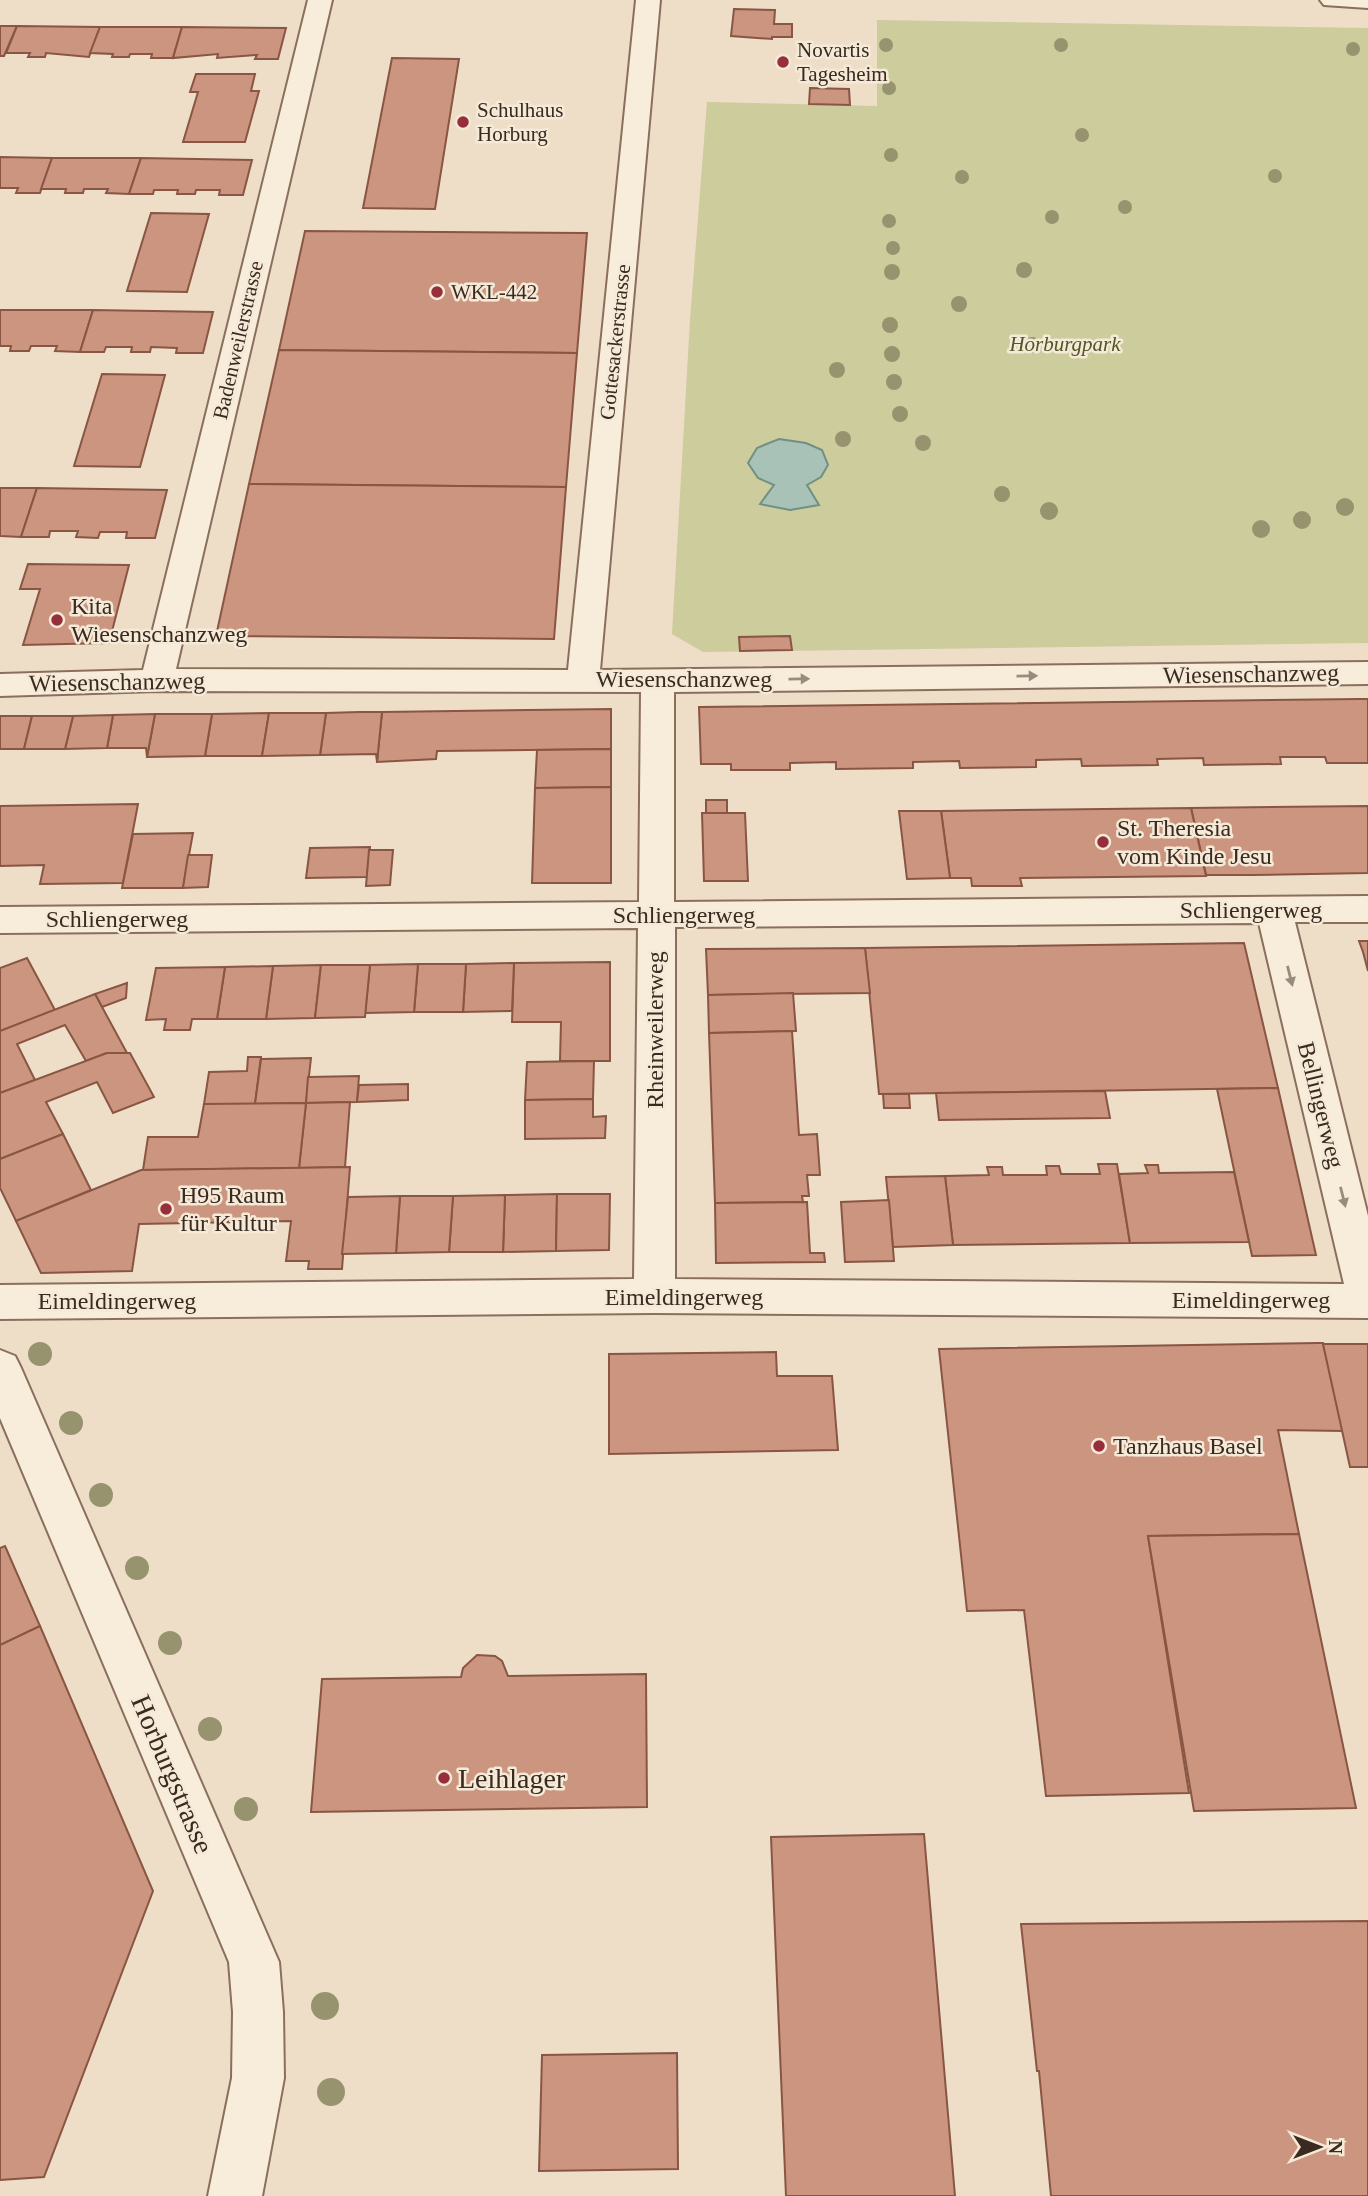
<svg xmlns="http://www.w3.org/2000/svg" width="1368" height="2196" font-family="Georgia,serif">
<rect width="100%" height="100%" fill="#eedec8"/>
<!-- green -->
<polygon fill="#cccc9c" points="877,20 1368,28 1368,643 703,652 672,634 690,320 707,102 877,106"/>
<!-- water -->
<polygon fill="#a9c2b7" stroke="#6f9084" stroke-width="2" points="779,439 806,443 822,450 828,465 821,477 807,485 819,505 790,510 760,504 774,485 758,478 748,463 757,448"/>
<!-- building -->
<g fill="#cb957f" stroke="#885643" stroke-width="2">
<polygon points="734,9 775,10 774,24 792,24 792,37 772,37 772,39 731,36"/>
<polygon points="0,26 17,26 4,56 0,56"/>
<polygon points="17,26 100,27 89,57 46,53 45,57 28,57 30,53 6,53"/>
<polygon points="100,27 182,27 173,58 151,58 152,54 130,54 129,57 112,57 113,54 90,53"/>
<polygon points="182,27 286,28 278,59 255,59 257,55 217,58 218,54 173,58"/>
<polygon points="392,58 459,59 435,209 363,208"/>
<polygon points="196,74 255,74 251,91 259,91 245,142 183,142 198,92 190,92"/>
<polygon points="810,88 849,89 850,105 809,104"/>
<polygon points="0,157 52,158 40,193 16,193 18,188 0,188"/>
<polygon points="52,158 141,158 129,194 106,193 108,189 84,189 83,193 65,193 66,189 41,189"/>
<polygon points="141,158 252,160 243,195 219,195 220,190 196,190 195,194 177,194 178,190 154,190 153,194 129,194"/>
<polygon points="151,213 209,214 187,292 127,291"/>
<polygon points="305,231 587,233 577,353 279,350"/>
<polygon points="0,310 93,310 80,352 55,351 57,346 31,346 29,351 10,351 11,346 0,346"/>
<polygon points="93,310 213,312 203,353 176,353 177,348 151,347 150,352 131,352 132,347 106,347 104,352 80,352"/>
<polygon points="279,350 577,353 566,487 249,484"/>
<polygon points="102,374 165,375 140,467 74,466"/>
<polygon points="249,484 566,487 554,639 216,636"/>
<polygon points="0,488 37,488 21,537 0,536"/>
<polygon points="37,488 167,490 155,538 126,538 127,532 100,532 98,538 76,537 78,531 50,531 49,537 21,537"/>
<polygon points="28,564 129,565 109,643 23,645 40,589 20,589"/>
<polygon points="790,636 792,650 740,651 739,637"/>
<polygon points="1359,699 1368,699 1368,763 1327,763 1325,757 1280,757 1281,764 1204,765 1203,758 1157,759 1158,765 1082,766 1081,759 1036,760 1036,767 960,768 959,761 913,762 913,768 836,769 836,762 790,763 790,770 731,770 731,764 701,764 699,707"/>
<polygon points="611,709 611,749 437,751 436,759 377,762 382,712"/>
<polygon points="359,712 382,712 377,762 376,754 320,755 326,713"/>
<polygon points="269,713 262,756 205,756 212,714"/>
<polygon points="269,713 326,713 320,755 262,756"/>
<polygon points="155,714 212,714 205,756 147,757"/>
<polygon points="155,714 147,757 146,748 107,748 113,715"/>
<polygon points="113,715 107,748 65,749 73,716"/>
<polygon points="0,716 32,716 24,749 0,749"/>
<polygon points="32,716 73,716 65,749 24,749"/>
<polygon points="611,749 611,787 535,788 537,750"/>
<polygon points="611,787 611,883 532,883 535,788"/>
<rect x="706" y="800" width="21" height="13"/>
<polygon points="138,804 123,883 40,884 44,865 0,866 0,806"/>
<polygon points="1368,806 1368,873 1253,875 1206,875 1191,808"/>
<polygon points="1191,808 1206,876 1020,878 1022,886 972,886 971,878 950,878 941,811"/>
<polygon points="899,811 941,811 950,878 907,879"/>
<polygon points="702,813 745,813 748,881 704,881"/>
<polygon points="193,833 183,888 122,888 133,834"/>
<polygon points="370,847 367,877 306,878 310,848"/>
<polygon points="369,850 393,850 390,885 366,886"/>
<polygon points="188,855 212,855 208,887 183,888"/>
<polygon points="1359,941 1368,941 1368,971 1363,952"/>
<polygon points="1244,943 1278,1088 879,1094 865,948"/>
<polygon points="865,948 870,993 708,995 706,949"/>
<polygon points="27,958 55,1010 0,1031 0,968"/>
<polygon points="610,962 610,1061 560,1061 561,1022 512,1022 514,963"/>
<polygon points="514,963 512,1011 463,1012 466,964"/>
<polygon points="418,964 466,964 463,1012 414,1012"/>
<polygon points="418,964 414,1012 365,1013 370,965"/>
<polygon points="321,965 315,1018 266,1019 273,966"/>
<polygon points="321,965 370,965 365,1017 315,1018"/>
<polygon points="273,966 266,1019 217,1019 225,967"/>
<polygon points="225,967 217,1019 192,1019 190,1030 164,1030 166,1019 146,1020 156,968"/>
<polygon points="127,983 126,998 102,1007 95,994"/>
<polygon points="793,993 796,1031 709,1033 708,995"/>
<polygon points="95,994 127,1053 107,1053 86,1061 65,1025 17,1044 35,1080 0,1093 0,1031"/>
<polygon points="792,1031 799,1135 817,1134 820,1175 807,1175 809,1196 802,1196 803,1202 715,1203 709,1033"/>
<polygon points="107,1053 130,1053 154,1097 113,1113 97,1082 46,1102 63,1134 0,1159 0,1093"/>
<polygon points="248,1057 261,1057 255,1104 204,1104 209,1072 247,1071"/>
<polygon points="311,1058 306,1103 255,1104 261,1059"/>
<polygon points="594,1061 593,1099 525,1100 527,1062"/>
<polygon points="359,1076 357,1102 306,1103 308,1077"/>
<polygon points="408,1084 408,1100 357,1102 359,1085"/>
<polygon points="1278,1088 1316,1255 1252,1256 1217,1089"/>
<polygon points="1105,1091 1110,1118 939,1120 936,1093"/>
<polygon points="883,1094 909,1094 910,1108 884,1108"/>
<polygon points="593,1099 593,1117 606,1116 605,1138 525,1139 525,1100"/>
<polygon points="350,1102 345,1167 299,1168 306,1103"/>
<polygon points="306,1103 299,1168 143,1170 148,1137 198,1137 204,1104"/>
<polygon points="63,1134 91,1190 16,1221 0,1188 0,1159"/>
<polygon points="1098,1164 1117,1164 1130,1243 953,1245 945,1176 989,1175 987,1167 1002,1167 1003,1175 1047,1175 1046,1166 1059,1166 1061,1174 1100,1174"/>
<polygon points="1145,1165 1158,1165 1159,1173 1234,1172 1249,1242 1130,1243 1119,1174 1148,1173"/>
<polygon points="350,1167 342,1269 308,1269 309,1261 286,1261 291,1221 139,1224 132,1271 41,1273 16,1221 141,1170"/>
<polygon points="945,1176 953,1245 893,1247 886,1177"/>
<polygon points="557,1194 556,1251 503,1252 505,1195"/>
<polygon points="557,1194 610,1194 609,1250 556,1251"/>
<polygon points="505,1195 503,1252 449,1252 453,1196"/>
<polygon points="400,1196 453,1196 449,1252 396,1253"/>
<polygon points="400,1196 396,1253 342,1254 348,1197"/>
<polygon points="889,1200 894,1261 845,1262 841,1202"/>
<polygon points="807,1202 810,1253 824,1253 825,1262 716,1263 715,1203"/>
<polygon points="1318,1343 1323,1343 1343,1431 1278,1430 1299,1534 1148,1536 1189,1793 1046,1796 1024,1610 967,1611 939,1349"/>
<polygon points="1323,1344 1368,1344 1368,1467 1350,1467"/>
<polygon points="776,1352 777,1376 832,1376 838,1450 609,1454 609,1354"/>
<polygon points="1299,1534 1356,1808 1194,1811 1148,1536"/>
<polygon points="5,1546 40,1626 0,1645 0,1548"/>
<polygon points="40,1626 153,1891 44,2177 0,2180 0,1645"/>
<polygon points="477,1655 495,1656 502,1661 508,1676 646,1674 647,1807 311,1812 322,1679 461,1677 463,1668"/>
<polygon points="924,1834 955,2196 786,2196 771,1837"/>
<polygon points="1368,1921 1368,2196 1051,2196 1039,2071 1037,2071 1021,1924"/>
<polygon points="677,2053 678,2169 539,2171 542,2055"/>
</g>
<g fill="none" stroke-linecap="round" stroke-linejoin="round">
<defs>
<g id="minor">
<path d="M 308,0 L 332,0 L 176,669 L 568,670 L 636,0 L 660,0 L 600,670 L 1368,662 L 1368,684 L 674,692 L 674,902 L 1368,896 L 1368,922 L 1295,922 L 1368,1216 L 1368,1318 L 654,1313 L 0,1319 L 0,1285 L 634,1279 L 638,928 L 0,933 L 0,907 L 639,902 L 641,692 L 157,691 L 0,696 L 0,674 L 143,670 ZM 1259,923 L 1344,1284 L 675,1279 L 675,927 Z"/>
<polygon points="1320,0 1368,0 1368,8 1324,5"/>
<polygon points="0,1350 15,1356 21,1368 279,1962 283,2012 284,2078 262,2196 208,2196 232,2078 233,2012 229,1962 0,1418"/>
</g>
</defs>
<!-- minor casing -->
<use href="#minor" stroke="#8a6f5d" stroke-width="4"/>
<!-- minor -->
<use href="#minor" fill="#f8ecdb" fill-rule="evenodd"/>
</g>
<!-- trees -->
<g fill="#97936f">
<circle cx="886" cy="45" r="7"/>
<circle cx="1061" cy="45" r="7"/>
<circle cx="1353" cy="49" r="7"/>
<circle cx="889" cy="88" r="7"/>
<circle cx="1082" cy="135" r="7"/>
<circle cx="891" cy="155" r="7"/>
<circle cx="1275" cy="176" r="7"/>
<circle cx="962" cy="177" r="7"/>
<circle cx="1125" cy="207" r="7"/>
<circle cx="1052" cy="217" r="7"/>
<circle cx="889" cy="221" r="7"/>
<circle cx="893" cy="248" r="7"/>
<circle cx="1024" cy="270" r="8"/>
<circle cx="892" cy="272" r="8"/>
<circle cx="959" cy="304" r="8"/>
<circle cx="890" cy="325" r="8"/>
<circle cx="1032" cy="345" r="8"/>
<circle cx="892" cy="354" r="8"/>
<circle cx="837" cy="370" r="8"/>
<circle cx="894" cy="382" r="8"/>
<circle cx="900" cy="414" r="8"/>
<circle cx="843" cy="439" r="8"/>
<circle cx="923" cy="443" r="8"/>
<circle cx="1002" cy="494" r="8"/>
<circle cx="1345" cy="507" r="9"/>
<circle cx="1049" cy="511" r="9"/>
<circle cx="1302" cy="520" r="9"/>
<circle cx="1261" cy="529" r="9"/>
<circle cx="40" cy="1354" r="12"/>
<circle cx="71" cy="1423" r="12"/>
<circle cx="101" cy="1495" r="12"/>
<circle cx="137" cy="1568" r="12"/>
<circle cx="170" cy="1643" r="12"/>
<circle cx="210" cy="1729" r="12"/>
<circle cx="246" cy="1809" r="12"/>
<circle cx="325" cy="2006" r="14"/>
<circle cx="331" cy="2092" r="14"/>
</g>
<!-- one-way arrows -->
<defs><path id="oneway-solid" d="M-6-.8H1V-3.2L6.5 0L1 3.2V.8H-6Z" transform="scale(1.75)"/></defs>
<g fill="#998b7e">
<use href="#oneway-solid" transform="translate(1027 676) rotate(-1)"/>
<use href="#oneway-solid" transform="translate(799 679) rotate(-1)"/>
<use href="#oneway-solid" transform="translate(1290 976) rotate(76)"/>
<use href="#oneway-solid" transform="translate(1343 1197) rotate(76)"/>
</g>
<!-- markers -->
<g fill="#972e3c" stroke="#f5e9d7" stroke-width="2.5">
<circle cx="783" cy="62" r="7"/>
<circle cx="463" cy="122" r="7"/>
<circle cx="437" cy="292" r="7"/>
<circle cx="57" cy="620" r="7"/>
<circle cx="1103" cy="842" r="7"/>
<circle cx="166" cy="1209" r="7"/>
<circle cx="1099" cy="1446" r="7"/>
<circle cx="444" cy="1778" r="7"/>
</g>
<g text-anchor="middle" stroke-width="5" stroke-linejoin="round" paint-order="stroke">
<!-- far-poi labels -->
<g font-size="21" fill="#3a2a20" stroke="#f5e9d7" text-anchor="start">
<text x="797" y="57">Novartis<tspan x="797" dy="24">Tagesheim</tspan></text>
<text x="477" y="117">Schulhaus<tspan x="477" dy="24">Horburg</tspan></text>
<text x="451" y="299">WKL-442</text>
</g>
<!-- far-street labels -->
<g font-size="21" fill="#3a2a20" stroke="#f5e9d7">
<text transform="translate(238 340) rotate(-77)" y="7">Badenweilerstrasse</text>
<text transform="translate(615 342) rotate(-84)" y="7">Gottesackerstrasse</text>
</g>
<!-- far-park labels -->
<g font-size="21" font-style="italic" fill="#505627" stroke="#f5e9d7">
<text x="1065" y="351">Horburgpark</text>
</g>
<!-- poi labels -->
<g font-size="24" fill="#3a2a20" stroke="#f5e9d7" text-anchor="start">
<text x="71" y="614">Kita<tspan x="71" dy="28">Wiesenschanzweg</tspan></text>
<text x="1117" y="836">St. Theresia<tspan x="1117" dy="28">vom Kinde Jesu</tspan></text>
<text x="180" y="1203">H95 Raum<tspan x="180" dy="28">für Kultur</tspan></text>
<text x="1113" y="1454">Tanzhaus Basel</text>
</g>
<!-- street labels -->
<g font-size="24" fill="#3a2a20" stroke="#f5e9d7">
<text transform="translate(1251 674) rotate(-1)" y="8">Wiesenschanzweg</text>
<text x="684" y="687">Wiesenschanzweg</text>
<text transform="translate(117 682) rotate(-1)" y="8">Wiesenschanzweg</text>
<text x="1251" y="918">Schliengerweg</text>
<text x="684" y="923">Schliengerweg</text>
<text x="117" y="927">Schliengerweg</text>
<text transform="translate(655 1030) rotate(-90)" y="8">Rheinweilerweg</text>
<text transform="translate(1321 1105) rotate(76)" y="8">Bellingerweg</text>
<text x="684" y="1305">Eimeldingerweg</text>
<text x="1251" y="1308">Eimeldingerweg</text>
<text x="117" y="1309">Eimeldingerweg</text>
</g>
<!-- near-street labels -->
<g font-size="28" fill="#3a2a20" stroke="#f5e9d7">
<text transform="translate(173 1774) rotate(67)" y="10">Horburgstrasse</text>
</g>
<!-- near-poi labels -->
<g font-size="28" fill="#3a2a20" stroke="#f5e9d7" text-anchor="start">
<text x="458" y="1788">Leihlager</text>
</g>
</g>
<!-- north arrow -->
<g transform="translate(1319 2147) rotate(90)" stroke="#f5e9d7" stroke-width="5" paint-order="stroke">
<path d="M0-5L12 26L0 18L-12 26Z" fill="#3a2a20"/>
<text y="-10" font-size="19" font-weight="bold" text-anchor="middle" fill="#3a2a20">N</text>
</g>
</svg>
